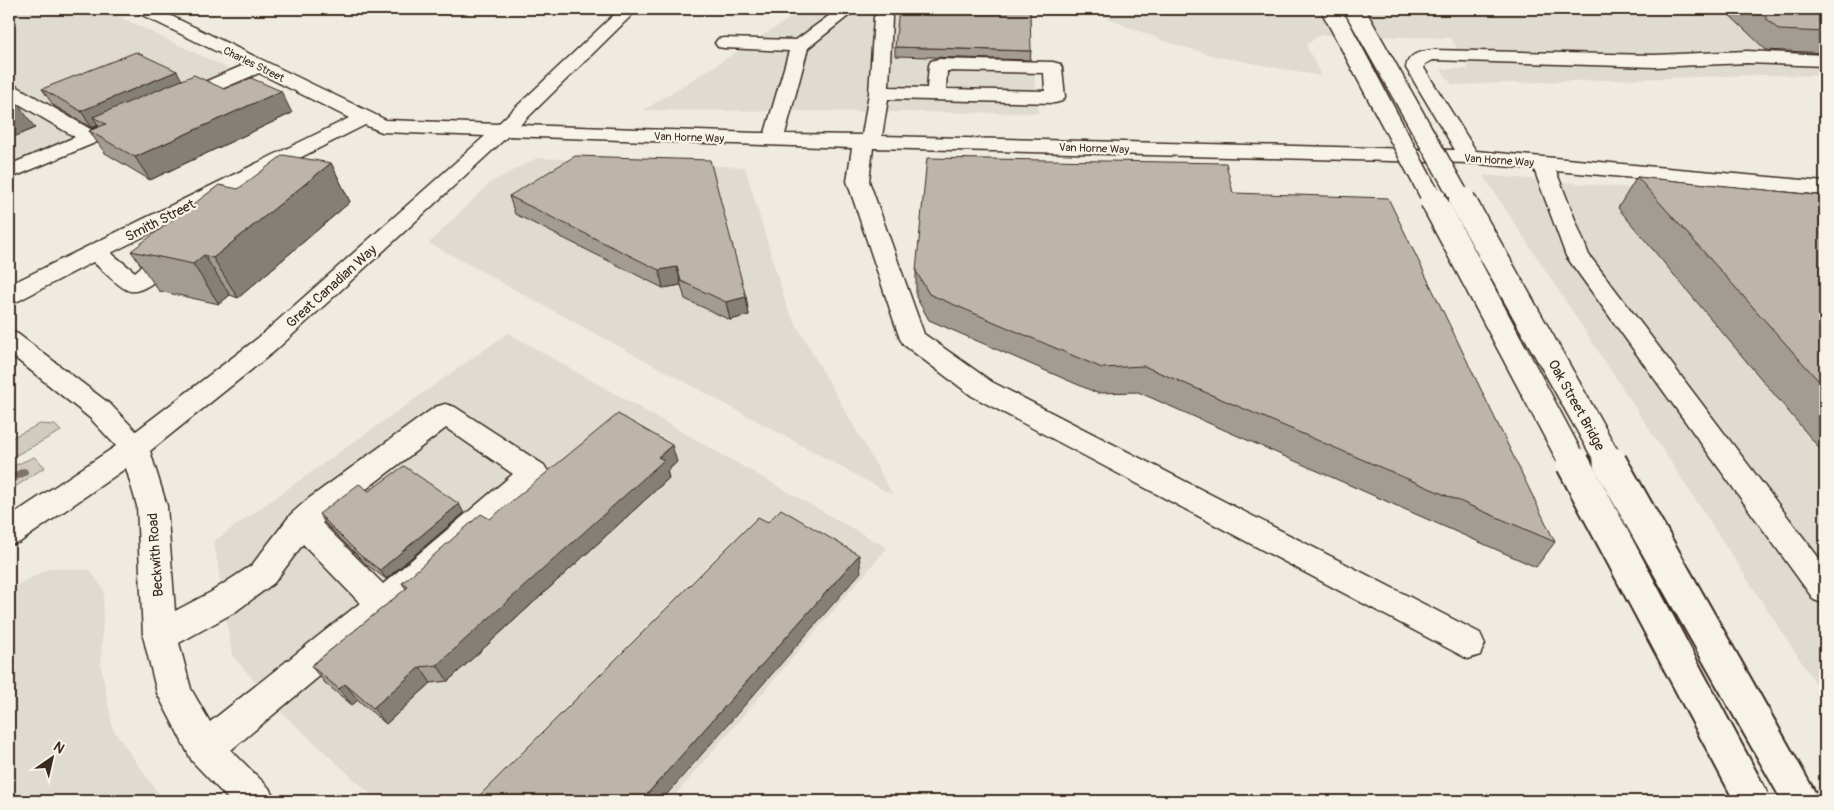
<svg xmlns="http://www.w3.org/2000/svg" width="1834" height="810" font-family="Pangolin,sans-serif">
<rect width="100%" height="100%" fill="#efebe0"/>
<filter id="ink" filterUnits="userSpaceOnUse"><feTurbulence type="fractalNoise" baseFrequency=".02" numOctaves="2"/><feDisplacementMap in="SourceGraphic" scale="10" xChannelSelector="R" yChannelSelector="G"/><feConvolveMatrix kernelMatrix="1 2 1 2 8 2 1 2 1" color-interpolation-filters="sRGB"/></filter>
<g filter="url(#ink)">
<!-- built -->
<g fill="#e0dbd0">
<polygon points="9,9 103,9 244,76 9,179"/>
<polygon points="805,9 1026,9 1039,113 644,110"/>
<polygon points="1091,9 1825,9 1825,76 1758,75 1452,85 1441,69 1469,69 1451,38 1320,35 1306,45 1321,76 1215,56 1167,42 1123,25"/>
<polygon points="537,158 745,167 787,308 893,495 429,243 491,182"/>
<polygon points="1483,175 1719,196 1825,209 1825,698"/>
<polygon points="508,333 887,548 670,801 378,801 281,712 232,655 214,541"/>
<polygon points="50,568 90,570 104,590 101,666 113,729 155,789 166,801 9,801 9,589"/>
</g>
<!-- green -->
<g fill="#d1cbc0" stroke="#867a6f">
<polygon points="40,424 55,425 61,431 9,459 9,439"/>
<polygon points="34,457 45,467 9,491 9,468"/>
</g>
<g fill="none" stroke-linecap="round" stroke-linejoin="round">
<!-- stream -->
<polygon fill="#7e7266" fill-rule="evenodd" points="23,468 27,469 28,472 27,475 9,484 9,475"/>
<defs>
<g id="minor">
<path d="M 136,9 L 157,9 L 386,120 L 498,124 L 620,9 L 638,9 L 520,125 L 757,133 L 765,133 L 789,51 L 724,48 L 718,47 L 715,43 L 718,39 L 724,38 L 796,40 L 838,9 L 857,9 L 808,48 L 785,134 L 862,135 L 869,93 L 874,17 L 877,13 L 889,13 L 892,17 L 889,87 L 927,88 L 929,65 L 931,61 L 938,59 L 1053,62 L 1060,64 L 1062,68 L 1065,97 L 1062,101 L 1055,103 L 888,99 L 882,136 L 1455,150 L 1406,68 C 1408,53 1420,52 1433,50 L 1654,55 L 1747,51 L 1825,55 L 1825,66 L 1747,63 L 1654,67 L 1433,60 L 1425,64 L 1424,68 L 1476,151 L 1825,182 L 1825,195 L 1556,171 L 1589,255 L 1825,566 L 1825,604 L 1814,600 L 1566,256 L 1534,169 L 1469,163 L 873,148 L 869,181 L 924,334 L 992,382 L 1480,633 L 1485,644 L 1480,655 L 1468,659 L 972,396 L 904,345 L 900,339 L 847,181 L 852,148 L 508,136 L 276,350 L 150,451 L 167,506 L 175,611 L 211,592 L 252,565 L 291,514 L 308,499 L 435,407 L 445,404 L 455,407 L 544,465 L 549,473 L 544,481 L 394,614 L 231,750 L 269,788 L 275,801 L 230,801 L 192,761 L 157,693 L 143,636 L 137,506 L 126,468 L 20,542 L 9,545 L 9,517 L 116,446 L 91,419 L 9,353 L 9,331 L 18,334 L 111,405 L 136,431 L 258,338 L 485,136 L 382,132 L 365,125 L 111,253 L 135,272 C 149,260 165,241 184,246 L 188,251 L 184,256 C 172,266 143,298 127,290 C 115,284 104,271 93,262 L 18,301 L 9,303 L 9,285 L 349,118 L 259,73 L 186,104 L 172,104 L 169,100 L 172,96 L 244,65 L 138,13 ZM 947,71 L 1044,73 L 1045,91 L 946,89 ZM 446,428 L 513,474 L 383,584 L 322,523 ZM 303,544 L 360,603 L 210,722 L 191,689 L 179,643 L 235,612 L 274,583 Z"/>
<polygon points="9,84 16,86 92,130 121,118 128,116 135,118 138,122 135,126 9,179 9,165 75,137 9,98"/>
</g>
</defs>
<!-- minor casing -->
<use href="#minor" stroke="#3b2a1e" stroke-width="3"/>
<!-- minor -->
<use href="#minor" fill="#f7f3e8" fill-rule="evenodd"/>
<defs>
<g id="highway-bridge-far2">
<polyline points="1331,9 1433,201"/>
<polyline points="1354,9 1462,201"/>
</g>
<g id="highway-bridge-far1">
<polyline points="1433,200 1574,465"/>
<polyline points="1462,200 1611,465"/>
</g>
<g id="highway-bridge">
<polyline points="1573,463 1753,801"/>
<polyline points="1610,463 1801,801"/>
</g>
</defs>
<!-- highway-bridge-far2 casing -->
<use href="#highway-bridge-far2" stroke="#3b2a1e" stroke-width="22" stroke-linecap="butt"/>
<!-- highway-bridge-far1 casing -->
<use href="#highway-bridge-far1" stroke="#3b2a1e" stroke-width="29" stroke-linecap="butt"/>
<!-- highway-bridge casing -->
<use href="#highway-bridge" stroke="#3b2a1e" stroke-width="37" stroke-linecap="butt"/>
<!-- highway-bridge-far2 -->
<use href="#highway-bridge-far2" stroke="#f7f3e8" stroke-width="19"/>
<!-- highway-bridge-far1 -->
<use href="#highway-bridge-far1" stroke="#f7f3e8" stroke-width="26"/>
<!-- highway-bridge -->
<use href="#highway-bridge" stroke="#f7f3e8" stroke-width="33"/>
</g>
<!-- wall -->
<g fill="#a39c92" stroke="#3b2a1e">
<polygon points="1723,9 1825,9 1825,53 1766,50"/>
<polygon points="895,47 1031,51 1030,60 895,56"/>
<polygon points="182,80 224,89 292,113 150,180 105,153 89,131 99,126 98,125 92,128 53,105 42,89"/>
<polygon points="331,163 350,202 238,298 230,295 219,304 159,291 131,251 238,189"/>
<polygon points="1637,177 1825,196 1825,455 1618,208"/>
<polygon points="1233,193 1555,542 1536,567 1138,392 1097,393 929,320 916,297 916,271"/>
<polygon points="509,196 746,297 749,315 730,320 685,299 681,285 663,288 515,214"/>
<polygon points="677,462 667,471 669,478 448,681 431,683 386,724 358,700 352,705 325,683 311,666 406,589 402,583"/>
<polygon points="369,491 464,513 386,579 367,565 325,523 319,514"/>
</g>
<!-- shaded-wall -->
<g fill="#847f77" stroke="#3b2a1e">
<polygon points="177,71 186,88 93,117 98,125 92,128 81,111"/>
<polygon points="281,91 292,113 150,180 135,157"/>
<polygon points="19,105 35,128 9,139 9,109"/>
<polygon points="331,163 350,202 238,298 213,258"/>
<polygon points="204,255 230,295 219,304 193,264"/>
<polygon points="677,267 681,285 663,288 659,270"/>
<polygon points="746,297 749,315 730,320 726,302"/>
<polygon points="672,445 677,462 667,471 669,478 448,681 437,665"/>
<polygon points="459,504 464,513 386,579 380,570"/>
<polygon points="859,555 861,572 661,801 641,801"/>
<polygon points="420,667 431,683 386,724 373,708"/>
<polygon points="345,684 358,700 352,705 339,689"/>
</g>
<!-- building -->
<g fill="#bdb5aa" stroke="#3b2a1e">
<polygon points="899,9 1030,9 1031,51 895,47"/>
<polygon points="1756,9 1811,9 1825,21 1825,32 1779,30"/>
<polygon points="136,52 177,71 81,111 42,89"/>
<polygon points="194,75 224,89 251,78 281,91 135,157 89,131 106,124 93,117"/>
<polygon points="9,99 19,105 9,109"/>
<polygon points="283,155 331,163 213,258 204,255 193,264 131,251 219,185 238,189"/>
<polygon points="575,156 710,160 746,297 726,302 681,281 677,267 659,270 509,196"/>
<polygon points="927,158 1226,163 1233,193 1388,198 1555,542 1144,366 1102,368 929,294 916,271"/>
<polygon points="1637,177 1825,196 1825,388"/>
<polygon points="618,414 672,445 658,457 664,460 437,665 420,667 373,708 345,684 339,689 311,666 408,587 402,583 481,514 490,519"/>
<polygon points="404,466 459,504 380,570 361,556 319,514 359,484 369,491"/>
<polygon points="781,509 859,555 641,801 478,801 476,799 758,517 768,522"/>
</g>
</g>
<g text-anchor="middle" stroke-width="4.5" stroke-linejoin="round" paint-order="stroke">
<!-- far-street labels -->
<g font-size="11" fill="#3b2a1e" stroke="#f7f3e8">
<text transform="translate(254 64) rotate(26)" y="4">Charles Street</text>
<text transform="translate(689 137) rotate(2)" y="4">Van Horne Way</text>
<text transform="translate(1094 148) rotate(2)" y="4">Van Horne Way</text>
<text transform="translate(1499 160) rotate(4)" y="4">Van Horne Way</text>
</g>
<!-- street labels -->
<g font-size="14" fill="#3b2a1e" stroke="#f7f3e8">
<text transform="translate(160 220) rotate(-27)" y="5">Smith Street</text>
<text transform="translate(331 286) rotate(-42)" y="5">Great Canadian Way</text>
<text transform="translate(1577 405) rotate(61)" y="5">Oak Street Bridge</text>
<text transform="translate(155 555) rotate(-94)" y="5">Beckwith Road</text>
</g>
</g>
<!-- margin -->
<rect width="1834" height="810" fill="none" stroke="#f7f3e8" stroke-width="30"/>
<rect x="15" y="15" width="1804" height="780" fill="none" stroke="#3b2a1e" stroke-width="2" filter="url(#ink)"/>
<!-- north arrow -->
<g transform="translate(52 758) rotate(34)" stroke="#f7f3e8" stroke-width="4" paint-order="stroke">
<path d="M0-4L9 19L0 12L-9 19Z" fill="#3b2a1e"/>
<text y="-8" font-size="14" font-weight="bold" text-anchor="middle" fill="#3b2a1e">N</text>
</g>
</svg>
